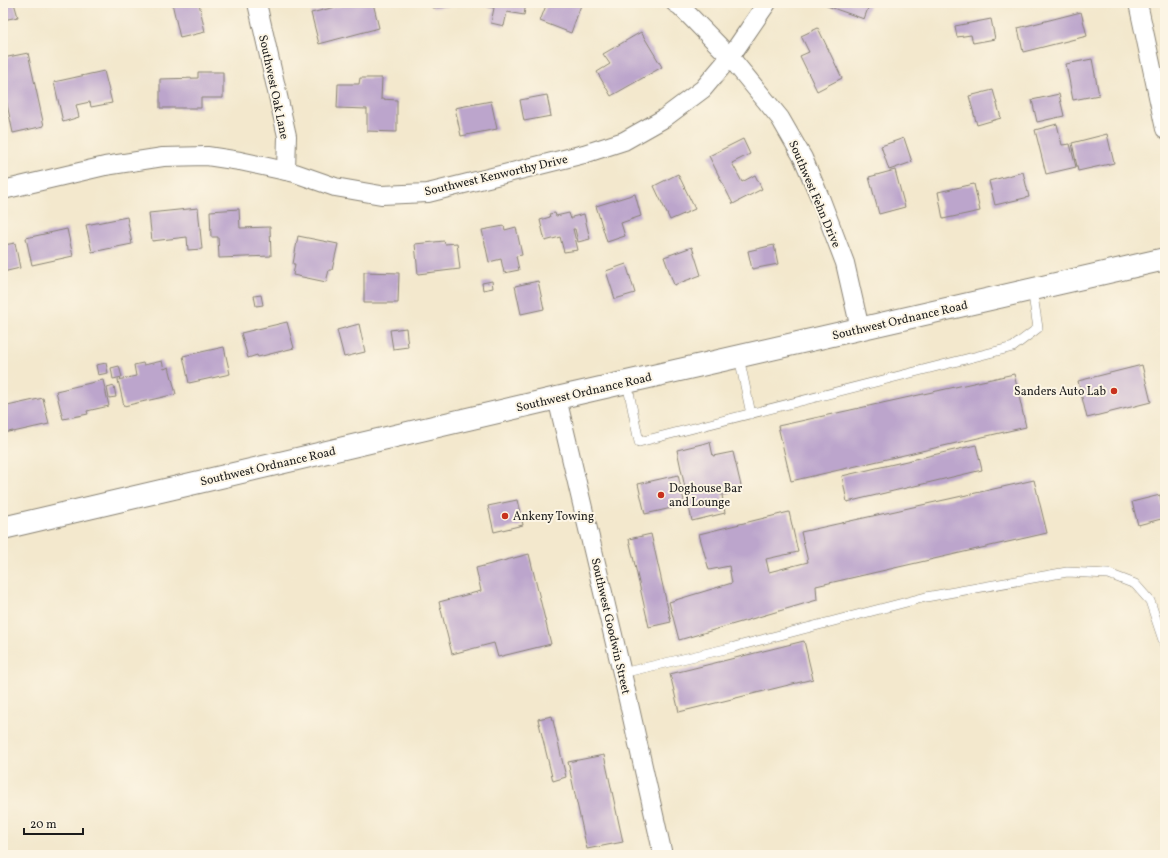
<svg xmlns="http://www.w3.org/2000/svg" width="1168" height="858" font-family="Vollkorn,serif">
<rect width="100%" height="100%" fill="#fcf5e5"/>
<filter id="ink" filterUnits="userSpaceOnUse"><feTurbulence type="fractalNoise" baseFrequency=".025" numOctaves="2"/><feDisplacementMap in="SourceGraphic" scale="8" xChannelSelector="R" yChannelSelector="G"/><feConvolveMatrix kernelMatrix="1 2 1 2 8 2 1 2 1" color-interpolation-filters="sRGB"/></filter>
<filter id="wash" filterUnits="userSpaceOnUse"><feTurbulence type="fractalNoise" baseFrequency=".012" numOctaves="4" result="noise"/><feDisplacementMap in="SourceGraphic" scale="16" xChannelSelector="R" yChannelSelector="G"/><feGaussianBlur stdDeviation="0.9" result="paint"/><feColorMatrix in="noise" values="0 0 0 0 0 0 0 0 0 0 0 0 0 0 0 0 0 1.4 0 .05"/><feComposite in="paint" operator="in"/></filter>
<g filter="url(#wash)">
<rect width="100%" height="100%" fill="#f3e8cd"/>
<g id="blocks">
<!-- building -->
<g fill="#bca5cc">
<polygon points="3,3 14,3 18,17 3,20"/>
<polygon points="172,3 199,3 205,32 180,38"/>
<polygon points="352,3 373,3 379,28 319,44 311,13"/>
<polygon points="432,3 463,3 463,5 432,8"/>
<polygon points="486,3 526,3 524,15 507,12 504,26 491,23 494,8 485,6"/>
<polygon points="547,3 575,3 581,5 571,33 540,21"/>
<polygon points="828,3 870,3 864,19 827,6"/>
<polygon points="1081,12 1087,36 1023,52 1018,28"/>
<polygon points="991,19 995,39 973,43 971,35 957,37 955,26"/>
<polygon points="818,28 842,78 817,91 800,56 809,52 801,36"/>
<polygon points="641,32 662,67 611,96 597,72 610,64 603,54"/>
<polygon points="28,53 44,126 13,133 3,85 3,58"/>
<polygon points="1092,59 1099,95 1073,100 1066,64"/>
<polygon points="104,71 112,103 91,107 90,102 76,105 79,117 63,122 54,82"/>
<polygon points="198,72 223,72 223,98 201,98 201,108 160,108 160,79 198,78"/>
<polygon points="360,78 382,78 381,99 397,100 397,132 367,131 367,109 337,108 338,84 359,84"/>
<polygon points="993,90 1001,118 977,125 969,96"/>
<polygon points="1059,94 1064,116 1037,122 1032,100"/>
<polygon points="547,95 551,116 524,121 520,100"/>
<polygon points="491,101 497,129 461,136 455,108"/>
<polygon points="1057,124 1062,145 1070,144 1076,167 1046,174 1035,130"/>
<polygon points="1107,134 1114,163 1078,171 1072,143"/>
<polygon points="904,138 912,162 889,170 881,146"/>
<polygon points="743,139 750,154 732,163 742,182 755,175 762,189 733,204 709,156"/>
<polygon points="895,170 905,207 879,214 869,177"/>
<polygon points="1023,172 1029,197 995,205 989,181"/>
<polygon points="678,174 695,209 670,220 654,186"/>
<polygon points="974,184 980,211 943,219 938,192"/>
<polygon points="635,194 641,216 621,223 625,236 607,242 596,206"/>
<polygon points="198,208 202,249 188,250 187,237 152,241 149,213"/>
<polygon points="239,209 240,228 270,227 271,256 219,258 218,237 211,237 210,211"/>
<polygon points="555,213 556,216 569,213 571,219 572,219 572,217 584,214 590,239 578,242 575,229 573,229 578,250 564,252 560,237 545,241 540,220 550,217 549,214"/>
<polygon points="127,217 132,244 92,252 86,225"/>
<polygon points="504,226 505,230 516,227 522,255 516,256 519,270 504,273 501,259 489,262 482,230"/>
<polygon points="67,229 73,256 32,265 26,238"/>
<polygon points="298,236 338,244 332,270 329,270 326,282 293,275 295,264 293,264"/>
<polygon points="444,241 445,244 457,243 460,269 418,274 415,244"/>
<polygon points="3,242 4,245 15,243 20,268 3,272"/>
<polygon points="774,245 778,264 752,269 748,251"/>
<polygon points="692,247 701,275 674,285 664,257"/>
<polygon points="626,264 635,293 615,299 606,271"/>
<polygon points="364,272 399,273 398,303 364,303"/>
<polygon points="492,281 493,288 483,290 482,283"/>
<polygon points="538,281 544,309 521,314 515,286"/>
<polygon points="261,295 263,305 256,306 254,296"/>
<polygon points="287,322 294,348 258,357 257,355 248,358 241,333"/>
<polygon points="359,324 365,352 344,357 337,330"/>
<polygon points="406,328 408,347 393,349 390,330"/>
<polygon points="224,347 230,374 189,383 183,356"/>
<polygon points="162,361 164,369 169,367 176,394 124,406 118,380 136,376 134,365 143,363 144,365"/>
<polygon points="106,363 108,373 98,375 96,365"/>
<polygon points="1142,365 1151,402 1087,418 1078,381"/>
<polygon points="119,366 122,377 113,379 111,368"/>
<polygon points="1014,374 1026,427 791,481 778,426"/>
<polygon points="103,380 109,406 87,411 88,414 63,419 56,391"/>
<polygon points="114,386 116,397 109,398 107,388"/>
<polygon points="43,398 49,424 13,432 13,431 3,433 3,407"/>
<polygon points="710,442 713,456 733,452 742,490 722,495 725,513 692,521 677,450"/>
<polygon points="976,445 982,470 847,502 842,476"/>
<polygon points="678,475 685,505 645,514 638,484"/>
<polygon points="1034,480 1047,533 816,586 817,600 679,640 669,602 732,583 729,566 709,570 699,534 789,512 798,552 766,559 769,572 808,562 801,532"/>
<polygon points="1160,495 1165,518 1138,525 1132,502"/>
<polygon points="517,500 523,525 494,532 488,506"/>
<polygon points="651,534 671,622 649,627 629,539"/>
<polygon points="529,554 551,644 498,657 494,643 452,654 439,602 481,591 476,568"/>
<polygon points="804,641 813,679 679,712 670,674"/>
<polygon points="552,716 566,777 553,781 538,719"/>
<polygon points="604,755 623,842 587,849 568,762"/>
</g>
</g>
</g>
<g filter="url(#ink)">
<use href="#blocks" fill-opacity="0" stroke="#888274" stroke-width="1"/>
<g fill="none" stroke-linecap="round" stroke-linejoin="round">
<defs>
<g id="service">
<polyline points="739,357 751,414"/>
<polyline points="627,382 639,442 1013,347 1038,328 1032,289"/>
<polyline points="622,673 734,647 926,597 1067,572 1109,574 1135,584 1150,601 1165,646"/>
</g>
<g id="minor">
<polyline points="257,3 287,136 286,171"/>
<polyline points="675,3 680,6 730,57 780,118 803,158 821,200 845,263 860,329"/>
<polyline points="1138,3 1165,129"/>
<polyline points="3,190 105,166 163,157 207,156 240,161 295,173 335,187 381,195 428,193 584,154 624,141 663,119 703,89 730,57 767,3"/>
<polyline points="557,398 622,673 663,855"/>
</g>
<polyline id="tertiary" points="3,528 557,398 1165,259"/>
</defs>
<!-- service casing -->
<use href="#service" stroke="#888274" stroke-width="10"/>
<!-- minor casing -->
<use href="#minor" stroke="#888274" stroke-width="20"/>
<!-- tertiary casing -->
<use href="#tertiary" stroke="#888274" stroke-width="24"/>
<!-- service -->
<use href="#service" stroke="#fff" stroke-width="9"/>
<!-- minor -->
<use href="#minor" stroke="#fff" stroke-width="18"/>
<!-- tertiary -->
<use href="#tertiary" stroke="#fff" stroke-width="22"/>
</g>
</g>
<!-- markers -->
<g fill="#c8321e" stroke="#fcf5e5" stroke-width="1.5">
<circle cx="1114" cy="391" r="4"/>
<circle cx="661" cy="495" r="4"/>
<circle cx="505" cy="516" r="4"/>
</g>
<g text-anchor="middle" stroke-width="4" stroke-linejoin="round" paint-order="stroke">
<!-- street labels -->
<g font-size="12" fill="#1c1c1c" stroke="#fcf5e5">
<text transform="translate(274 87) rotate(78)" y="4">Southwest Oak Lane</text>
<text transform="translate(496 175) rotate(-13)" y="4">Southwest Kenworthy Drive</text>
<text transform="translate(815 194) rotate(67)" y="4">Southwest Fehn Drive</text>
<text transform="translate(900 320) rotate(-13)" y="4">Southwest Ordnance Road</text>
<text transform="translate(584 392) rotate(-13)" y="4">Southwest Ordnance Road</text>
<text transform="translate(268 466) rotate(-13)" y="4">Southwest Ordnance Road</text>
<text transform="translate(611 626) rotate(77)" y="4">Southwest Goodwin Street</text>
</g>
<!-- poi labels -->
<g font-size="12" fill="#1c1c1c" stroke="#fcf5e5" text-anchor="start">
<text x="1106" y="395" text-anchor="end">Sanders Auto Lab</text>
<text x="669" y="492">Doghouse Bar<tspan x="669" dy="14">and Lounge</tspan></text>
<text x="513" y="520">Ankeny Towing</text>
</g>
</g>
<!-- margin -->
<rect width="1168" height="858" fill="none" stroke="#fcf5e5" stroke-width="16"/>
<!-- scale -->
<path d="M24 828v6h59v-6" fill="none" stroke="#1c1c1c" stroke-width="2"/>
<text x="30" y="828" font-size="12" fill="#1c1c1c" stroke="#fcf5e5" stroke-width="3" paint-order="stroke">20 m</text>
</svg>
